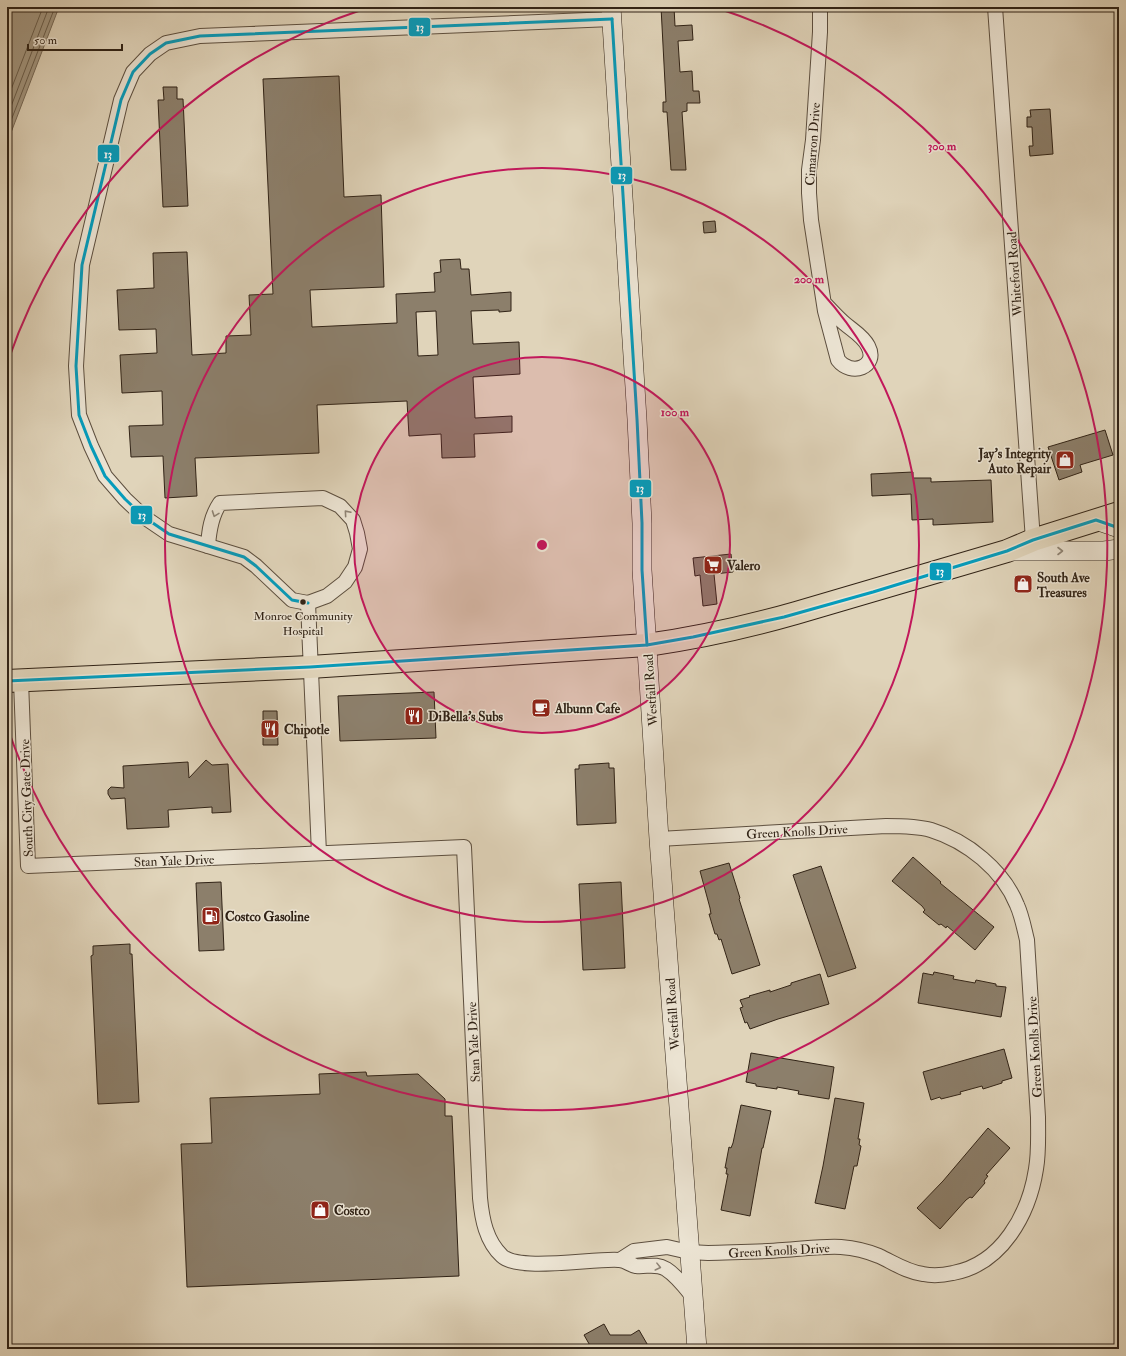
<svg xmlns="http://www.w3.org/2000/svg" width="1126" height="1356" font-family="'IM FELL Double Pica',serif">
<rect width="100%" height="100%" fill="#e0d4ba"/>
<filter id="stains"><feTurbulence type="fractalNoise" baseFrequency=".005" numOctaves="4"/><feColorMatrix values="0 0 0 0 .2 0 0 0 0 .09 0 0 0 0 .02 0 0 0 .5 -.17"/></filter>
<radialGradient id="worn" r=".72"><stop offset=".6" stop-color="#630" stop-opacity="0"/><stop offset="1" stop-color="#630" stop-opacity=".3"/></radialGradient>
<!-- water -->
<polygon fill="#a49882" stroke="#766957" points="7,7 59,7 7,143"/>
<g fill="none" stroke-linecap="round" stroke-linejoin="round">
<!-- shore -->
<g stroke="#6a5e4c" stroke-width="1">
<polyline points="7,100 43,7"/>
<polyline points="7,117 49,7"/>
<polyline points="7,131 55,7"/>
</g>
</g>
<!-- building -->
<g fill="#8c7f6b" stroke="#312316" fill-rule="evenodd">
<polygon points="661,7 674,7 675,26 692,25 693,40 678,41 680,72 692,71 693,91 699,91 700,103 687,103 687,111 682,112 686,170 671,170 667,112 663,112 663,102 666,102"/>
<path d="M 339,76 L 344,197 L 381,195 L 384,287 L 310,290 L 312,327 L 397,323 L 396,294 L 435,292 L 434,273 L 441,272 L 440,260 L 460,259 L 461,269 L 469,269 L 471,295 L 511,292 L 511,311 L 499,312 L 499,310 L 471,311 L 473,344 L 519,342 L 520,374 L 473,377 L 475,418 L 512,416 L 512,432 L 474,434 L 475,457 L 442,458 L 441,434 L 409,436 L 407,401 L 317,405 L 319,453 L 195,458 L 197,496 L 165,498 L 163,456 L 131,457 L 129,426 L 163,425 L 162,391 L 122,393 L 120,355 L 157,353 L 156,329 L 119,330 L 117,290 L 154,288 L 153,253 L 187,252 L 192,355 L 226,353 L 226,336 L 251,335 L 249,295 L 273,294 L 263,79 ZM 436,311 L 438,355 L 418,356 L 416,312 Z"/>
<polygon points="163,87 177,87 177,99 183,99 188,206 163,207 158,100 164,100"/>
<polygon points="1050,109 1053,154 1030,156 1029,146 1033,146 1032,127 1027,127 1027,117 1031,117 1030,110"/>
<polygon points="715,221 716,232 704,233 703,222"/>
<polygon points="1105,430 1113,455 1080,465 1082,472 1059,480 1048,447"/>
<polygon points="913,472 913,478 931,478 931,482 991,480 993,522 933,525 933,519 912,520 911,494 872,496 871,474"/>
<polygon points="731,554 733,572 714,574 717,604 703,606 700,575 695,576 693,558"/>
<polygon points="434,692 436,738 340,741 338,696"/>
<polygon points="263,711 277,711 278,745 263,745"/>
<polygon points="206,760 212,765 228,764 231,812 212,813 212,807 168,810 169,827 127,829 125,798 111,799 108,794 108,790 111,787 124,788 123,766 188,762 189,778"/>
<polygon points="609,763 609,768 614,768 616,823 577,825 575,769 579,769 579,765"/>
<polygon points="913,857 941,882 940,883 994,927 975,950 947,926 946,928 941,924 939,925 923,912 925,910 922,906 892,881"/>
<polygon points="729,863 740,898 739,899 760,965 732,974 721,939 719,940 717,934 715,934 709,914 711,914 710,908 700,871"/>
<polygon points="821,866 856,968 828,977 793,875"/>
<polygon points="221,882 224,950 199,951 196,883"/>
<polygon points="621,882 625,968 583,970 579,884"/>
<polygon points="130,944 130,954 132,954 139,1102 98,1104 91,956 93,955 93,946"/>
<polygon points="934,972 954,976 953,979 975,983 976,980 996,984 996,986 1006,987 1001,1017 918,1003 923,973 933,975"/>
<polygon points="820,974 829,1004 778,1019 750,1029 747,1022 745,1023 740,1008 743,1007 740,1000 750,997 749,996 770,990 770,992 791,985 791,983"/>
<polygon points="1004,1049 1012,1078 1002,1081 1002,1083 983,1089 982,1086 960,1092 961,1094 941,1099 940,1097 931,1100 923,1072"/>
<polygon points="751,1053 834,1067 829,1099 798,1094 799,1091 777,1087 777,1089 756,1086 756,1084 746,1082"/>
<polygon points="366,1072 367,1076 418,1074 445,1099 445,1116 452,1116 459,1276 187,1287 181,1144 212,1143 210,1098 320,1094 319,1074"/>
<polygon points="835,1098 864,1103 858,1139 860,1139 859,1145 861,1146 857,1166 854,1166 853,1171 845,1209 815,1203 823,1166"/>
<polygon points="741,1105 771,1111 763,1148 762,1148 750,1216 721,1210 728,1174 726,1174 727,1168 725,1168 729,1147 731,1148 733,1143"/>
<polygon points="988,1128 1010,1148 986,1175 988,1176 984,1181 985,1183 972,1198 970,1197 966,1200 940,1229 917,1208 943,1181"/>
<polygon points="604,1324 610,1335 631,1335 639,1330 650,1349 592,1349 584,1335"/>
</g>
<g fill="none" stroke-linecap="round" stroke-linejoin="round">
<defs>
<g id="street">
<path d="M 820,7 L 820,32 L 813,140 L 809,170 L 809,193 L 811,220 L 825,311 L 838,360 C 851,377 879,367 868,346 C 863,336 852,330 844,323 C 837,317 831,310 824,303"/>
<polyline points="995,7 1033,540"/>
<path d="M 208,546 C 209,531 211,516 220,503 L 323,498 L 340,506 L 353,520 L 357,533 L 360,549 L 355,567 L 345,582 L 327,596 L 308,603"/>
<polyline points="308,603 292,600 256,566 244,557 169,534 144,517 125,499 105,476 91,446 79,415 76,366 82,265 121,100 133,72 150,54 166,43 200,36 612,19"/>
<polyline points="308,603 319,853"/>
<path d="M 21,681 L 28,866 L 464,847 L 480,1198 C 482,1219 486,1241 502,1256 C 519,1272 594,1258 619,1260 C 625,1260 630,1265 636,1266 C 647,1267 656,1263 666,1269 C 677,1276 685,1287 693,1297"/>
<path d="M 620,1260 L 634,1251 L 667,1247 L 689,1252 L 708,1253 C 733,1252 758,1252 783,1250 C 802,1249 822,1246 841,1247 C 854,1248 867,1251 879,1256 C 894,1263 907,1272 923,1274 C 933,1276 944,1275 953,1273 C 1002,1264 1029,1214 1036,1169 C 1039,1152 1038,1134 1038,1117 L 1027,940 C 1024,928 1022,916 1017,905 C 1003,870 967,841 931,830 C 917,826 901,826 886,826 L 659,839"/>
</g>
<g id="secondary">
<polyline points="611,7 637,419 642,523 642,570 659,839 697,1349"/>
<polyline points="1096,520 1119,528"/>
<polyline points="1010,551 1104,551 1119,549"/>
</g>
<path id="primary" d="M 7,681 L 310,667 L 647,645 C 697,638 747,627 796,613 L 1007,551 L 1033,540 L 1119,513"/>
</defs>
<!-- street casing -->
<use href="#street" stroke="#5d4f3f" stroke-width="16"/>
<!-- secondary casing -->
<use href="#secondary" stroke="#312316" stroke-width="20"/>
<!-- primary casing -->
<use href="#primary" stroke="#312316" stroke-width="24"/>
<!-- street -->
<use href="#street" stroke="#ebe3d2" stroke-width="14"/>
<!-- secondary -->
<use href="#secondary" stroke="#ebe3d2" stroke-width="19"/>
<!-- primary -->
<use href="#primary" stroke="#e0d4ba" stroke-width="22"/>
<defs>
<g id="bus-1">
<polyline points="612,19 637,419 642,523 642,570 647,645"/>
<polyline points="308,603 292,600 256,566 244,557 169,534 144,517 125,499 105,476 91,446 79,415 76,366 82,265 121,100 133,72 150,54 166,43 200,36 612,19"/>
<polyline points="7,681 310,667 647,645 693,637 784,617 873,592 1007,551 1033,540 1096,520 1119,528"/>
</g>
</defs>
<!-- bus-1 casing -->
<use href="#bus-1" stroke="#ebe3d2" stroke-width="6"/>
<!-- bus-1 -->
<use href="#bus-1" stroke="#059cbc" stroke-width="3"/>
</g>
<!-- one-way arrows -->
<defs><path id="oneway-chevron" d="M-2-3.5L2.5 0L-2 3.5" fill="none" stroke-width="1.6" stroke-linecap="round" stroke-linejoin="round"/></defs>
<g stroke="#8e8374">
<use href="#oneway-chevron" transform="translate(347 513) rotate(-131)"/>
<use href="#oneway-chevron" transform="translate(215 514) rotate(110)"/>
<use href="#oneway-chevron" transform="translate(1060 551)"/>
<use href="#oneway-chevron" transform="translate(658 1267) rotate(14)"/>
</g>
<!-- distance rings -->
<circle cx="542" cy="545" r="188" fill="#c2185b" fill-opacity=".12"/>
<g fill="none" stroke="#c2185b" stroke-width="2">
<circle cx="542" cy="545" r="188"/>
<circle cx="542" cy="545" r="377"/>
<path d="M8 361A565 565 0 0 1 367 8M717 8A565 565 0 1 1 8 729"/>
</g>
<!-- icons -->
<defs>
<symbol id="shop-square" viewBox="-11 -11 22 22"><rect x="-9" y="-9" width="18" height="18" rx="4" fill="#8f2418" stroke="#ebe3d2"/><path d="M-5-2.5h2.3a2.7 3.5 0 0 1 5.4 0H5L5.5 6h-11ZM-1.5-2.5h3a1.5 2.3 0 0 0-3 0Z" fill="#fff"/></symbol>
<symbol id="supermarket-square" viewBox="-11 -11 22 22"><rect x="-9" y="-9" width="18" height="18" rx="4" fill="#8f2418" stroke="#ebe3d2"/><path d="M-6-5.5h2.5l.6 2H6L4.5 2H-2.5L-4.4-4H-6ZM-1.5 3.2a1.3 1.3 0 1 0 .1 0ZM3 3.2a1.3 1.3 0 1 0 .1 0Z" fill="#fff"/></symbol>
<symbol id="cafe-square" viewBox="-11 -11 22 22"><rect x="-9" y="-9" width="18" height="18" rx="4" fill="#8f2418" stroke="#ebe3d2"/><path d="M-5.5-4.5H6V0H3Q3 3.5 0 3.5H-2.5Q-5.5 3.5-5.5 0ZM3-3.2v2h1.7v-2ZM-6 4.5H4V6H-6Z" fill="#fff"/></symbol>
<symbol id="restaurant-square" viewBox="-11 -11 22 22"><rect x="-9" y="-9" width="18" height="18" rx="4" fill="#8f2418" stroke="#ebe3d2"/><path d="M-5-6h1v4h1v-4h1v4h1v-4h1v5L-1.5 .5V6h-2V.5L-5-1ZM5-6V6H3V1.5H1.5Q1.5-4 5-6Z" fill="#fff"/></symbol>
<symbol id="fuel-square" viewBox="-11 -11 22 22"><rect x="-9" y="-9" width="18" height="18" rx="4" fill="#8f2418" stroke="#ebe3d2"/><path d="M-5.5-6h7V0h2V4h1.3V-2.5L3-4.5l.8-.8L6-3V5H2.5V1h-1V6h-7ZM-4.2-4.7v3.2H.2V-4.7Z" fill="#fff"/></symbol>
</defs>
<g fill-rule="evenodd">
<use href="#shop-square" x="1054" y="449" width="22" height="22"/>
<use href="#supermarket-square" x="702" y="554" width="22" height="22"/>
<use href="#shop-square" x="1012" y="573" width="22" height="22"/>
<use href="#cafe-square" x="530" y="697" width="22" height="22"/>
<use href="#restaurant-square" x="403" y="705" width="22" height="22"/>
<use href="#restaurant-square" x="259" y="718" width="22" height="22"/>
<use href="#fuel-square" x="200" y="905" width="22" height="22"/>
<use href="#shop-square" x="309" y="1199" width="22" height="22"/>
</g>
<!-- markers -->
<circle fill="#312316" stroke="#ebe3d2" stroke-width="1.5" cx="303" cy="602" r="3.5"/>
<g text-anchor="middle" stroke-width="3" stroke-linejoin="round" paint-order="stroke">
<!-- bus labels -->
<g font-size="12" fill="#312316" stroke="#ebe3d2">
<text x="303" y="620">Monroe Community<tspan x="303" dy="15">Hospital</tspan></text>
</g>
<!-- street labels -->
<g font-size="13" fill="#312316" stroke="#ebe3d2">
<text transform="translate(812 144) rotate(-86)" y="5">Cimarron Drive</text>
<text transform="translate(1014 274) rotate(-94)" y="5">Whiteford Road</text>
<text transform="translate(650 690) rotate(-94)" y="5">Westfall Road</text>
<text transform="translate(26 798) rotate(-92)" y="5">South City Gate Drive</text>
<text transform="translate(797 831) rotate(-3)" y="5">Green Knolls Drive</text>
<text transform="translate(174 860) rotate(-2)" y="5">Stan Yale Drive</text>
<text transform="translate(672 1014) rotate(-94)" y="5">Westfall Road</text>
<text transform="translate(473 1042) rotate(-93)" y="5">Stan Yale Drive</text>
<text transform="translate(1034 1047) rotate(-93)" y="5">Green Knolls Drive</text>
<text transform="translate(779 1250) rotate(-3)" y="5">Green Knolls Drive</text>
</g>
<!-- poi labels -->
<g font-size="13" font-weight="bold" fill="#312316" stroke="#ebe3d2" text-anchor="start">
<text x="1051" y="458" text-anchor="end">Jay's Integrity<tspan x="1051" dy="15">Auto Repair</tspan></text>
<text x="727" y="570">Valero</text>
<text x="1037" y="582">South Ave<tspan x="1037" dy="15">Treasures</tspan></text>
<text x="555" y="713">Albunn Cafe</text>
<text x="428" y="721">DiBella's Subs</text>
<text x="284" y="734">Chipotle</text>
<text x="225" y="921">Costco Gasoline</text>
<text x="334" y="1215">Costco</text>
</g>
</g>
<circle cx="542" cy="545" r="6" fill="#c2185b" stroke="#ebe3d2" stroke-width="2"/>
<g font-size="12" text-anchor="middle" font-weight="bold" fill="#c2185b" stroke="#ebe3d2" stroke-width="3" stroke-linejoin="round" paint-order="stroke">
<text x="942" y="150">300 m</text>
<text x="809" y="283">200 m</text>
<text x="675" y="416">100 m</text>
</g>
<g stroke="#ebe3d2" stroke-width="1.5">
<rect x="408" y="17" width="23" height="20" rx="4" fill="#059cbc"/>
<rect x="97" y="144" width="23" height="19" rx="4" fill="#059cbc"/>
<rect x="610" y="166" width="23" height="19" rx="4" fill="#059cbc"/>
<rect x="629" y="479" width="23" height="19" rx="4" fill="#059cbc"/>
<rect x="130" y="505" width="23" height="20" rx="4" fill="#059cbc"/>
<rect x="929" y="562" width="23" height="19" rx="4" fill="#059cbc"/>
</g>
<g font-size="11" text-anchor="middle" font-weight="bold" fill="#fff">
<text x="420" y="31">13</text>
<text x="108" y="158">13</text>
<text x="622" y="179">13</text>
<text x="640" y="492">13</text>
<text x="142" y="519">13</text>
<text x="940" y="575">13</text>
</g>
<!-- margin -->
<rect width="1126" height="1356" fill="none" stroke="#e0d4ba" stroke-width="24"/>
<rect x="8" y="8" width="1110" height="1340" fill="none" stroke="#312316" stroke-width="2"/>
<rect x="12" y="12" width="1102" height="1332" fill="none" stroke="#312316"/>
<!-- scale -->
<path d="M28 44v6h94v-6" fill="none" stroke="#312316" stroke-width="2"/>
<text x="34" y="44" font-size="12" fill="#312316" stroke="#ebe3d2" stroke-width="3" paint-order="stroke">50 m</text>
<rect width="100%" height="100%" filter="url(#stains)"/>
<rect width="100%" height="100%" fill="url(#worn)"/>
</svg>
